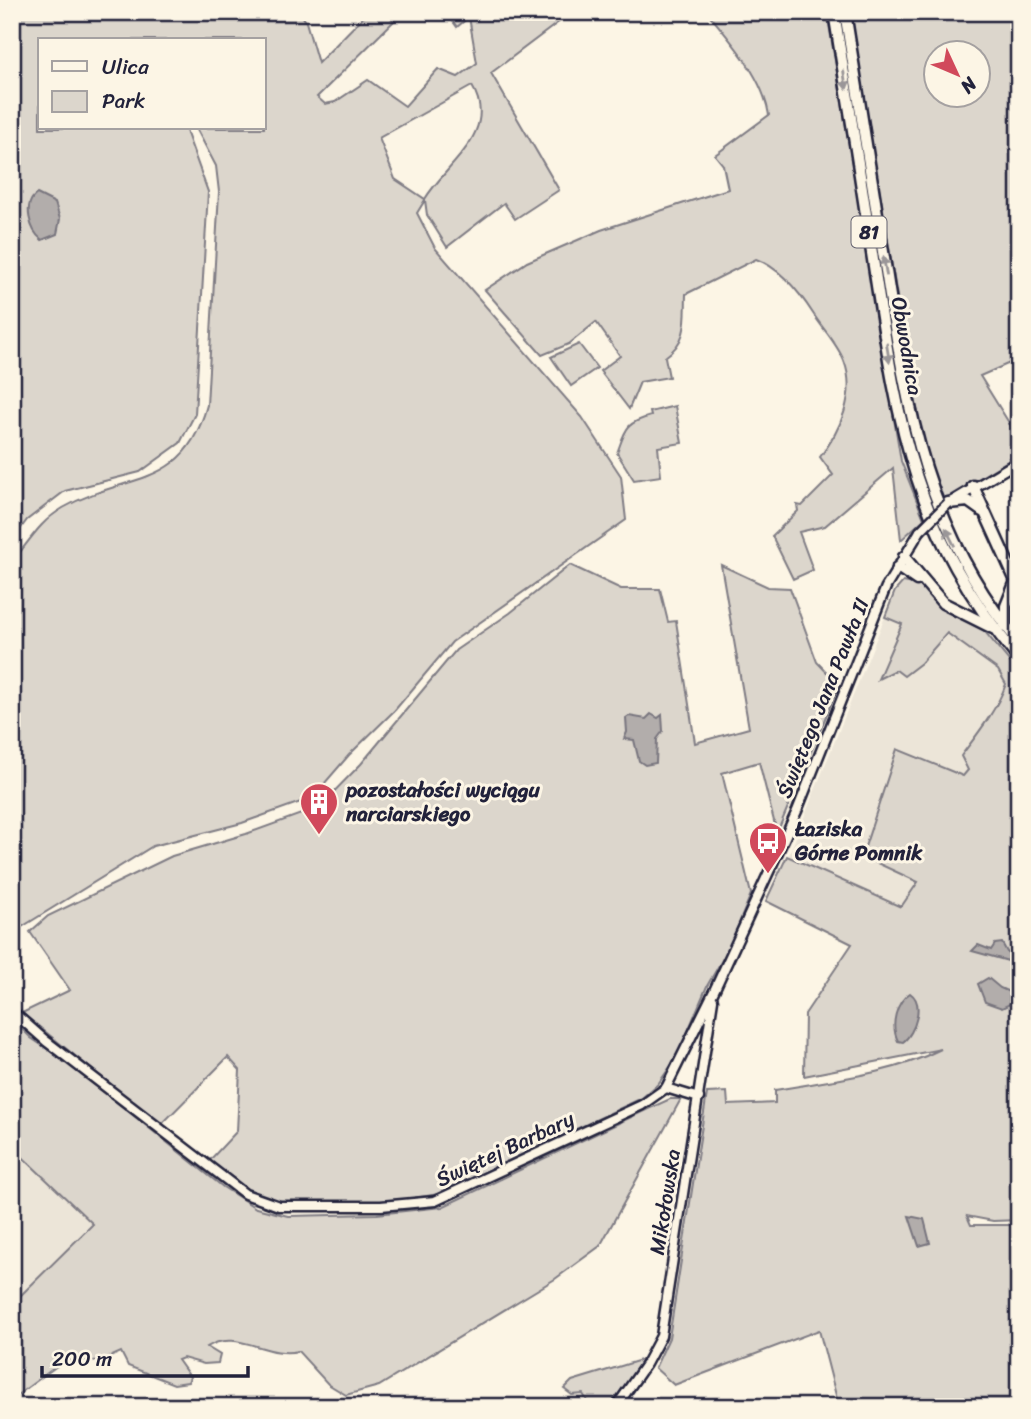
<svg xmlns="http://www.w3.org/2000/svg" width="1031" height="1419" font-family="Sriracha,sans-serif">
<rect width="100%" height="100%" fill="#fcf5e5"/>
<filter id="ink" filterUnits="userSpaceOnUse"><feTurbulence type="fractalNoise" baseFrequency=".0143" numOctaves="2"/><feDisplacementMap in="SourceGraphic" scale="14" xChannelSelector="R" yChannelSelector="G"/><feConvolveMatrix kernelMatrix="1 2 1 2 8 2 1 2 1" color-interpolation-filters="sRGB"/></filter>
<g filter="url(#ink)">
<!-- built -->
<g fill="#ece5d8">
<polygon points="885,617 902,624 879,679 897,670 903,676 921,663 947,633 998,670 1006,684 993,713 962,756 968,770 962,776 897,749 918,883 901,907 788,857"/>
<polygon points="12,1147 93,1224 12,1304"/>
</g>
<!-- green -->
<g fill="#dcd6cc" stroke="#7f7c84" stroke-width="2" fill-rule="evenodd">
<path d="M 12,12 L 300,12 L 306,22 L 318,63 L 368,12 L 385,12 L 394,21 L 317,97 L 325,104 L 335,102 L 368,80 L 405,106 L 438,69 L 458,77 L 477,63 L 469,17 L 457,27 L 446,12 L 572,12 L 491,73 L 559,190 L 515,219 L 504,203 L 447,247 L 427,215 L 425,200 L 417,213 L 435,248 L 582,417 L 621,476 L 626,520 L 452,642 L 395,710 L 349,755 L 312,798 L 242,823 L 153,846 L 12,933 L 12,562 C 30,541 38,523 63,508 C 126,472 184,491 207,405 L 219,192 L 216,166 L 196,128 L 264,128 L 264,40 L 40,40 L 40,128 L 185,128 L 208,192 L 195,414 L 180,443 L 140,472 L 65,491 L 27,520 L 12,540 ZM 472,86 C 500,132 446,164 425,199 L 395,179 L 379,138 Z"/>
<path d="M 707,12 L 827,12 L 901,461 L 924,519 L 901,540 L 893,468 L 825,526 L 799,532 L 813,570 L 793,579 L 772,536 L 798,511 L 797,505 L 802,506 L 833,475 L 820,457 C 840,431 857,394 844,361 C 838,345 823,329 814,315 C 800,293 781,268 756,259 L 686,294 C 685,320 689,340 665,357 L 669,377 L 640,382 L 629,409 L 600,371 L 620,356 L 596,322 L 569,344 L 542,355 L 485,290 L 527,262 L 601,230 L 728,189 L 723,165 L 715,155 L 769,115 C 763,77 731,41 707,12 Z"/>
<path d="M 850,12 L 1019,12 L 1019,232 L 1015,239 L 1015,260 L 1019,264 L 1019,359 L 980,376 L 1019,439 L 1019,454 L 941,501 L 923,440 L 906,351 ZM 936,52 L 978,52 L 978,94 L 936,94 Z"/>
<polygon points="579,344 597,368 571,386 551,357"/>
<path d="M 675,406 L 682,443 L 658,447 L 661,476 L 634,480 L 617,453 C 626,429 625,423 651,416 L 650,412 Z"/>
<polygon points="570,565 621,589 660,589 668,622 676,621 695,743 749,728 721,565 768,587 790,588 817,662 839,685 777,833 759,762 722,773 751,894 729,948 707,986 677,1057 658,1084 642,1098 439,1194 377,1204 289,1202 258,1198 208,1162 237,1131 240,1070 228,1057 161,1125 22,1013 70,990 30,932 48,916 172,856 246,834 318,808 361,764 456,650 510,613"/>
<path d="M 903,582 L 919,585 L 954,616 L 982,628 L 1019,673 L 1019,1220 L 993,1221 L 967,1216 L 971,1225 L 1019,1225 L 1019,1407 L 839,1407 L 819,1330 L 674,1385 L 655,1368 L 669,1338 L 707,1093 L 727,1092 L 728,1105 L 775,1103 L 775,1090 C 831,1080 890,1075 941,1049 L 804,1076 L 805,1014 L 852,944 L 766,901 L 787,856 L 901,907 L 918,882 L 862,856 L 897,749 L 963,776 L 968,770 L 961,756 C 979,732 996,711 1006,684 L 998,670 L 947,633 L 921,663 L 904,676 L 896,670 L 878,679 L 902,624 L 885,617 L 895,591 Z"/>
<path d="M 12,1019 L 31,1038 L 65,1061 L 223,1187 L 256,1208 L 288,1216 L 377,1214 L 442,1207 L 646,1110 L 670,1099 L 681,1099 L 600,1246 L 555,1279 L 379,1386 L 346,1395 L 328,1384 L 298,1351 C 267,1359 237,1328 207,1347 L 220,1355 L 218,1363 L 204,1364 L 183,1358 L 178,1360 L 190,1377 L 188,1382 L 174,1384 L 128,1366 L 121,1352 L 101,1361 L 65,1360 L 12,1399 L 12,1304 L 93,1224 L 12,1147 Z"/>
<polygon points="644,1359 611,1407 591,1407 583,1394 572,1395 564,1389 572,1381"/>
</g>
<!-- water -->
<g fill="#b2adab" stroke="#78757e" stroke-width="2">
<path d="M 37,194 L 55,203 L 60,219 L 57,234 L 42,240 C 30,231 22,204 37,194 Z"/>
<polygon points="651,714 658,718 662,715 663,731 657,739 656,763 645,765 639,761 634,740 624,739 627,732 626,718 629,716 646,719"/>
<polygon points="1002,943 1007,952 1015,958 1012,962 972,951 978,945 991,950 995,944"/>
<polygon points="988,978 1000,988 1014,994 1010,1004 1002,1008 985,1002 978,984"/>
<path d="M 910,993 C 925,1003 915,1033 903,1042 L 898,1041 C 890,1025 896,1002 910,993 Z"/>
<polygon points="909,1216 924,1219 930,1243 919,1246"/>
</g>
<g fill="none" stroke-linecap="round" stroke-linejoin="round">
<defs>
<g id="minor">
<polyline points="949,503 1019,461"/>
<polyline points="12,1011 46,1041 245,1194 279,1206 381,1206 435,1201 642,1105 666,1088 714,991 797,811 886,587 920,531"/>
<polyline points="666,1088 699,1098"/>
<polyline points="616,1407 646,1364 661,1336 713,1000"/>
</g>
<g id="major">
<path d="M 834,12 C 847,92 860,173 872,253 C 897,415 909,527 1019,659"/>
<path d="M 845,12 C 858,94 871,176 884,258 C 906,399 923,529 1019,642"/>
<polyline points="973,486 1016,581 1006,606 1006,624"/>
<polyline points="948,503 968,501 982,511"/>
<polyline points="904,557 943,603 993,628"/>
<polyline points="898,567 917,580"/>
</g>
</defs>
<!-- minor casing -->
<use href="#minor" stroke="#22223b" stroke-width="13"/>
<!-- major casing -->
<use href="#major" stroke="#22223b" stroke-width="15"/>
<!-- minor -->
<use href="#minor" stroke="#fcf5e5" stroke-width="8"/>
<!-- major -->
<use href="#major" stroke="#fcf5e5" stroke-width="10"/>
<defs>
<polyline id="minor-bridge" points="920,531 948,503"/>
</defs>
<!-- minor-bridge casing -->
<use href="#minor-bridge" stroke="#22223b" stroke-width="13" stroke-linecap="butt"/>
<!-- minor-bridge -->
<use href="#minor-bridge" stroke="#fcf5e5" stroke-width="8"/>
</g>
<!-- one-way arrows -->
<defs><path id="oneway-solid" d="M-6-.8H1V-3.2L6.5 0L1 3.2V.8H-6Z" transform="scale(1.75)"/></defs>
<g fill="#9a9698">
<use href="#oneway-solid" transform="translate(845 80) rotate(81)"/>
<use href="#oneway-solid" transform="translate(885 266) rotate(-99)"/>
<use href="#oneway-solid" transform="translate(888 353) rotate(81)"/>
<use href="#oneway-solid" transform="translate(950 537) rotate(-117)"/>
</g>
</g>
<!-- icons -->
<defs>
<symbol id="building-pin" viewBox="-11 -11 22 30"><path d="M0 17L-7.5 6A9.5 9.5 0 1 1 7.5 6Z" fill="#d1495b" stroke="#fcf5e5"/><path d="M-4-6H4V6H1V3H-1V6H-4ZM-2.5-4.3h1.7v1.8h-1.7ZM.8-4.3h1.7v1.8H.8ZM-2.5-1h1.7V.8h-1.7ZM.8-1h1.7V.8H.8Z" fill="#fff"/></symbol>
<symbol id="bus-pin" viewBox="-11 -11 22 30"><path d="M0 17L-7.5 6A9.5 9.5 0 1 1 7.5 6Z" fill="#d1495b" stroke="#fcf5e5"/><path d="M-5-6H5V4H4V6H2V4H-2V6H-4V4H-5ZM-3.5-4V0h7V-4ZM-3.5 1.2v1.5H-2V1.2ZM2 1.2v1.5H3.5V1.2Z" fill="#fff"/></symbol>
</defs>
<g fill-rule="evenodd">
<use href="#building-pin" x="297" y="780" width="44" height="60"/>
<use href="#bus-pin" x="746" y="819" width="44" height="60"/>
</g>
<g text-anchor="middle" stroke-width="6" stroke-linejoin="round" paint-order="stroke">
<!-- shield labels -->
<rect fill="#fcf5e5" stroke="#63616e" stroke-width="2" x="851.5" y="216.5" width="35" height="31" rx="5"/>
<g font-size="19" font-weight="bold" fill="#22223b">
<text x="869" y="239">81</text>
</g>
<!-- street labels -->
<g font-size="21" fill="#22223b" stroke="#fcf5e5">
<text transform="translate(907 346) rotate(80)" y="7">Obwodnica</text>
<text transform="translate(823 698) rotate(-68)" y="7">Świętego Jana Pawła II</text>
<text transform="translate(505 1149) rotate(-25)" y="7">Świętej Barbary</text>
<text transform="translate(665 1202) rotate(-81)" y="7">Mikołowska</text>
</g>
<!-- poi labels -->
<g font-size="21" font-weight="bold" fill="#22223b" stroke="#fcf5e5" text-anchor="start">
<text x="346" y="797">pozostałości wyciągu<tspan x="346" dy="24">narciarskiego</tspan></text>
<text x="795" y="836">Łaziska<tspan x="795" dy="24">Górne Pomnik</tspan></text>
</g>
</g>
<!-- margin -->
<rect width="1031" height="1419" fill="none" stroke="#fcf5e5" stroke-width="42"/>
<rect x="21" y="21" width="989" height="1377" fill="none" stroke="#22223b" stroke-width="2.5" filter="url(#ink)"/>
<!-- legend -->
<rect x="38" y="38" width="228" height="91" fill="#fcf5e5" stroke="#a5a1a1" stroke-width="2"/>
<rect x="52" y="61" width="35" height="10" fill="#fcf5e5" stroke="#a5a1a1" stroke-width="2"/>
<text x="102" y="74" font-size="21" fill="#22223b">Ulica</text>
<rect x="52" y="91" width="35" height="21" fill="#dcd6cc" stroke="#a5a1a1" stroke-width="2"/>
<text x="102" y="108" font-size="21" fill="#22223b">Park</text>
<!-- north arrow -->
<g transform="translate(957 74) rotate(134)"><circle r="33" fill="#fcf5e5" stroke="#a5a1a1" stroke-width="2"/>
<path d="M0-5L12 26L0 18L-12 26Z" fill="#d1495b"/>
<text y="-10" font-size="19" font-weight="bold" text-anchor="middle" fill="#22223b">N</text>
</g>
<!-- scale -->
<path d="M42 1366v10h206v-10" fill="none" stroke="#22223b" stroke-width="3.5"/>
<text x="52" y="1366" font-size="21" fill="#22223b" stroke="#fcf5e5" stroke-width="5" paint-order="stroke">200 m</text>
</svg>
